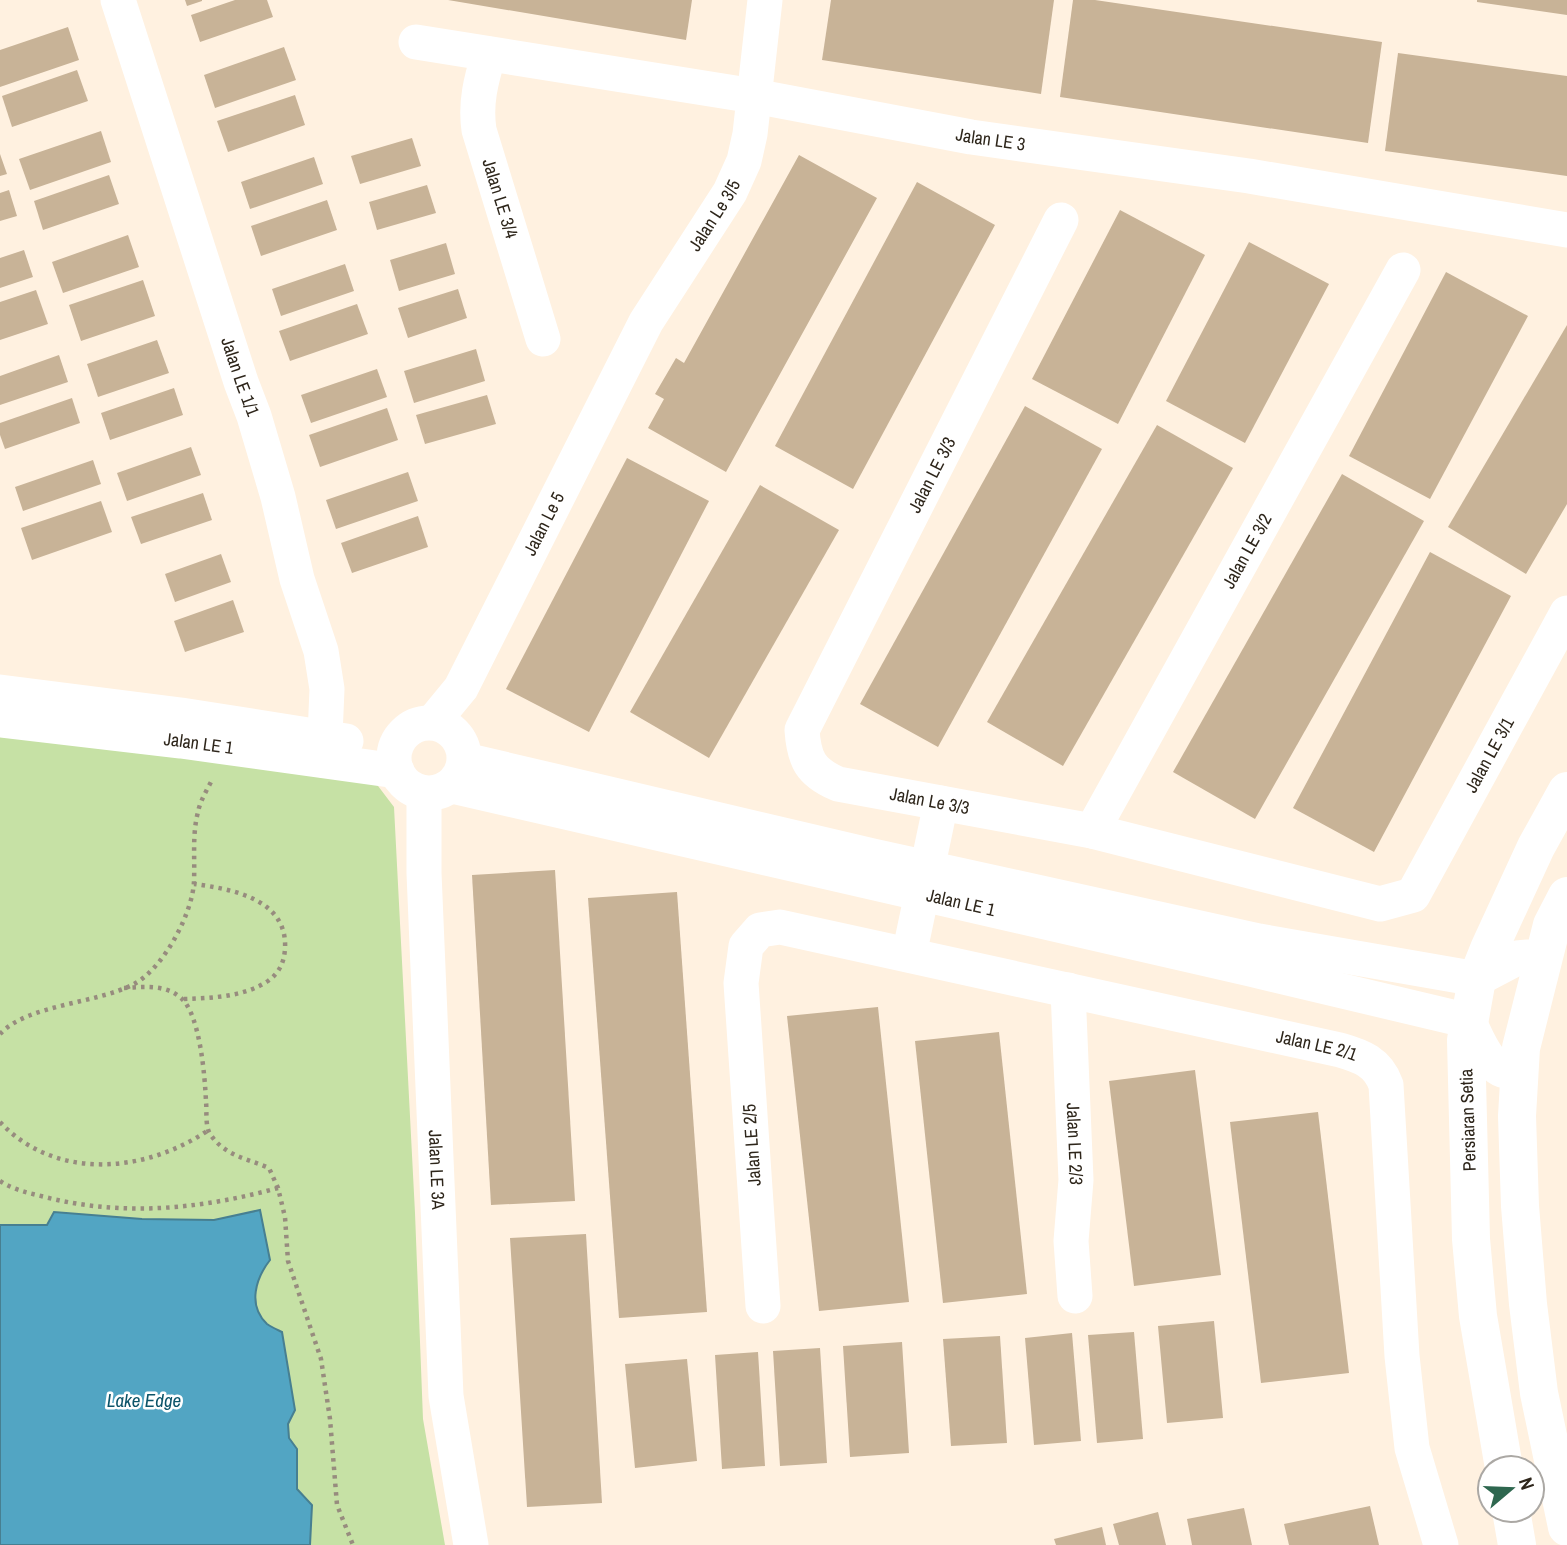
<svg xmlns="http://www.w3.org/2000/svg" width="1567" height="1545" font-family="'Archivo Narrow',sans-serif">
<rect width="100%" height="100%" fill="#fff1e0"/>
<!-- green -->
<polygon fill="#c6e1a5" points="0,733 375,782 394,807 415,1213 423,1419 445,1545 0,1545"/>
<!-- water -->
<path fill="#52a5c3" stroke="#477f91" stroke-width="2" d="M 260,1210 L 270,1260 C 256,1278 247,1305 267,1324 C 271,1327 278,1330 282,1332 L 295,1410 L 288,1424 L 289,1438 L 297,1449 L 297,1489 L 312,1505 L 310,1545 L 0,1545 L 0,1225 L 47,1225 L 54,1212 L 142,1219 L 214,1220 Z"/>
<!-- building -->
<g fill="#c8b397">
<polygon points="185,0 202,0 202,1 187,6"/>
<polygon points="235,0 267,0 273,17 200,42 191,15"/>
<polygon points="448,0 692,0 686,40"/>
<polygon points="831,0 1054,0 1041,94 822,60"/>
<polygon points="1073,0 1095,0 1382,42 1368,143 1060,97"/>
<polygon points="1477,0 1567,0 1567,15 1477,2"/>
<polygon points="68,27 79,60 0,87 0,50"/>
<polygon points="284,47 296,80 215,108 204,75"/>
<polygon points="1398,53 1567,76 1567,176 1385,151"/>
<polygon points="77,70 88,101 12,127 2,96"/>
<polygon points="295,95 305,125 228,152 217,121"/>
<polygon points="101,131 111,162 30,190 19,159"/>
<polygon points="412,138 421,166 360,184 351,156"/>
<polygon points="0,154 7,174 0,176"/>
<polygon points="799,155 877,198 726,472 648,428 664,399 655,394 676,358 684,363"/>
<polygon points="314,157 323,184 250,209 241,182"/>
<polygon points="109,175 119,204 43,230 34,201"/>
<polygon points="917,182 995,225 853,489 775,446"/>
<polygon points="427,185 436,213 377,230 369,202"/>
<polygon points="9,190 17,216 0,221 0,193"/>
<polygon points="327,200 337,230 261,256 251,226"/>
<polygon points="1120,210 1205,255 1118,424 1032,379"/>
<polygon points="128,235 139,267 63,293 52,262"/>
<polygon points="1249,242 1329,284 1245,443 1166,401"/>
<polygon points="446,243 455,274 399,291 390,260"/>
<polygon points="24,250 33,277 0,288 0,258"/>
<polygon points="345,264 354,291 281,316 272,289"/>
<polygon points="1446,272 1528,316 1430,499 1349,456"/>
<polygon points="143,280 155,316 81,341 69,305"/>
<polygon points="458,289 467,318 408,338 398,308"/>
<polygon points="36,290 48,324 0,340 0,302"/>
<polygon points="357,304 368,334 290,361 279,331"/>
<polygon points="1567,325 1567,504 1526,574 1448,527"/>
<polygon points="157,340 169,373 98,397 87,364"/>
<polygon points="476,349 485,381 414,403 404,371"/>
<polygon points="59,355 68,382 0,405 0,376"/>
<polygon points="377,369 387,397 311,423 301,395"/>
<polygon points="174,388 183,415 110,440 101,413"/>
<polygon points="487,395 496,424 425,444 416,415"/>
<polygon points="72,398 80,423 5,449 0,435 0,423"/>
<polygon points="1025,406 1102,449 938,747 860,704"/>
<polygon points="387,408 398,440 320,467 309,435"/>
<polygon points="1157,425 1233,468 1063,766 987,722"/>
<polygon points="191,447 201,475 127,501 117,473"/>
<polygon points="627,458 709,501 589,732 506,689"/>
<polygon points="93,460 101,484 23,511 15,487"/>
<polygon points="408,472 418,501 336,529 326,500"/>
<polygon points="1342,474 1424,521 1255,819 1173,772"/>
<polygon points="760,485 839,530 709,758 630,712"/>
<polygon points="203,493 212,520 141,544 131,517"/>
<polygon points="101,501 112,532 32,560 21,528"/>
<polygon points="418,516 428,547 352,573 341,543"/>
<polygon points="1430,552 1511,596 1374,852 1293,808"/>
<polygon points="221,554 231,582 175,602 165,574"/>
<polygon points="233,600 244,632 185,652 174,621"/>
<polygon points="555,870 575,1201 491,1205 472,875"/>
<polygon points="677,892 707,1312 619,1318 588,898"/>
<polygon points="878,1007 909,1302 819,1311 787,1016"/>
<polygon points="999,1032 1027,1294 943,1303 915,1041"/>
<polygon points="1195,1070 1221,1275 1134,1286 1109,1081"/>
<polygon points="1318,1112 1349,1373 1261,1383 1230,1122"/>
<polygon points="586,1234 602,1503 527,1507 510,1238"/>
<polygon points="1214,1321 1223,1418 1167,1423 1158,1326"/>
<polygon points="1134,1332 1143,1439 1097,1443 1088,1335"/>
<polygon points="1072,1333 1081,1441 1034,1445 1025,1338"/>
<polygon points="1000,1336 1007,1443 951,1446 943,1339"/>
<polygon points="902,1342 909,1453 850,1457 843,1346"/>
<polygon points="820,1348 827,1463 780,1466 773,1351"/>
<polygon points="758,1352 765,1466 722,1469 715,1355"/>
<polygon points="687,1359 697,1461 635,1468 625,1364"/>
<polygon points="1370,1506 1379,1545 1289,1545 1284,1524"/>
<polygon points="1244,1508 1252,1545 1192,1545 1187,1519"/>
<polygon points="1158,1512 1166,1545 1119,1545 1113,1524"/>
<polygon points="1102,1527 1106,1545 1056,1545 1054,1539"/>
</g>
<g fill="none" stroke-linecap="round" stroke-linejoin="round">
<!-- path -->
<g stroke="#978c7e" stroke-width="4.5" stroke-dasharray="3.5 5" stroke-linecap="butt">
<path d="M 124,988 C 144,987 165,984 181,998 C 200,1014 205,1077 206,1102 C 207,1111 205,1126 210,1134 C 225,1156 246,1158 269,1168 L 278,1188 L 285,1217 L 288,1261 L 321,1359 L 330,1419 L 337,1505 L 353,1545"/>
<path d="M 184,999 C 211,998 244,997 268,981 C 279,973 284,963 285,949 C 288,899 232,889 194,884"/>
<path d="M 0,1034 C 28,1004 96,1004 134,984 C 163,969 193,913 194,881 C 195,858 192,835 198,812 C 200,801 208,788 213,778"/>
<path d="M 0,1122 C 55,1181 145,1173 207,1131"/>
<path d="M 0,1181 C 14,1190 29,1193 45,1197 C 123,1217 201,1209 278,1188"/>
</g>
<!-- minor -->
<g stroke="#fff" stroke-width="35">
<path id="s1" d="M 118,0 L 241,382 L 254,416 L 278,497 L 297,579 L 321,651 L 327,689 L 325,736 L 322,760"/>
<path id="s2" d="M 416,42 L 754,96 L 971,137 L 1249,176 L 1567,230"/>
<path id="s3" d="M 489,54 C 481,80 475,103 479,130 L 543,339"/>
<path id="s4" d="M 1061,220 L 802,730 C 804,759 810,772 838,784 L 1092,831 L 1380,904 L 1413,895 L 1567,613"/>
<polyline points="0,692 181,715 346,741"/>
<path id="s5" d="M 0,720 L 181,741 L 397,771"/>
<path id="s6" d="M 433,722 L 461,688 L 646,322 L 730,192 L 744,161 L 750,134 L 765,0"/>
<circle cx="429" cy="758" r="35"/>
<polyline points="465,760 873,856 1259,941 1477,979 1517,958 1528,957 1541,963"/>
<path id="s7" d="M 452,786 L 1250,969 L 1469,1021 C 1475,1035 1490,1071 1507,1071 C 1508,1071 1517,1068 1518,1068"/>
<path id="s8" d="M 424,794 L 424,873 L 446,1396 L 471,1545"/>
<path id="s9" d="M 1092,831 L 1403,270"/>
<polyline points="909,955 941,803"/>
<path id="s10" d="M 1068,990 L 1076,1180 L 1071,1241 L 1075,1296"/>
<path id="s11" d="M 763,1306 L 741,983 L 746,946 L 760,930 L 780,927 L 1340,1050 C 1361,1056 1378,1062 1386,1085 L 1402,1356 L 1412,1448 L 1441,1545"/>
</g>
<!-- tertiary -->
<g stroke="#fff" stroke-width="38">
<polyline points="1567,896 1552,925 1521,1048 1517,1116 1520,1206 1528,1304 1539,1393 1567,1527"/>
<polyline points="1504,1468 1478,1316 1471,1239 1466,1040 1477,979 1489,949 1536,847 1567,791"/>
<polyline points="1511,1510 1517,1545"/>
</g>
</g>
<g text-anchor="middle" stroke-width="5" stroke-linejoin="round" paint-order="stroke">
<!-- street labels -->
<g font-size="18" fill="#2e261b" stroke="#fff">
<text dy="6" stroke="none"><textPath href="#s2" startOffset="583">Jalan LE 3</textPath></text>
<text dy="6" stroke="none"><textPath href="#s3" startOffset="149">Jalan LE 3/4</textPath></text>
<text dy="6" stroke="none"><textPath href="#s6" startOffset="581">Jalan Le 3/5</textPath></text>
<text dy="6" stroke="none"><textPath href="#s1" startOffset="396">Jalan LE 1/1</textPath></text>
<text transform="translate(932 475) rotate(-63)" y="6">Jalan LE 3/3</text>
<text dy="6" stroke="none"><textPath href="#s6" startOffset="228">Jalan Le 5</textPath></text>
<text dy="6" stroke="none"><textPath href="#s9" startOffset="320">Jalan LE 3/2</textPath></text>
<text dy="6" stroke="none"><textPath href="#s5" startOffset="200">Jalan LE 1</textPath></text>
<text dy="6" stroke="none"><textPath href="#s4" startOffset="1391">Jalan LE 3/1</textPath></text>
<text dy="6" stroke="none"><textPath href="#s4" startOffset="735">Jalan Le 3/3</textPath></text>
<text dy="6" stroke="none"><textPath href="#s7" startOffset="522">Jalan LE 1</textPath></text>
<text dy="6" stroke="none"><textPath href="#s11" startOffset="952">Jalan LE 2/1</textPath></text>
<text transform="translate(1468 1120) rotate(-92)" y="6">Persiaran Setia</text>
<text dy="6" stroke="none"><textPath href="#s10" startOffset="154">Jalan LE 2/3</textPath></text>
<text transform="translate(752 1145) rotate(-94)" y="6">Jalan LE 2/5</text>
<text dy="6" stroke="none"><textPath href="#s8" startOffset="376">Jalan LE 3A</textPath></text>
</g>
<!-- water labels -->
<g font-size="19" font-style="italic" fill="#0c5469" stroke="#fff">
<text x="144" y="1407">Lake Edge</text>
</g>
</g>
<!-- north arrow -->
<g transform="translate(1511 1489) rotate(71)"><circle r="33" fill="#ffffff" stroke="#aba8a4" stroke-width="2"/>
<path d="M0-5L12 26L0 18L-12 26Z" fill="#2e674f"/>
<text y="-10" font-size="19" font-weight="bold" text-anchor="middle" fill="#2e261b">N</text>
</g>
</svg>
